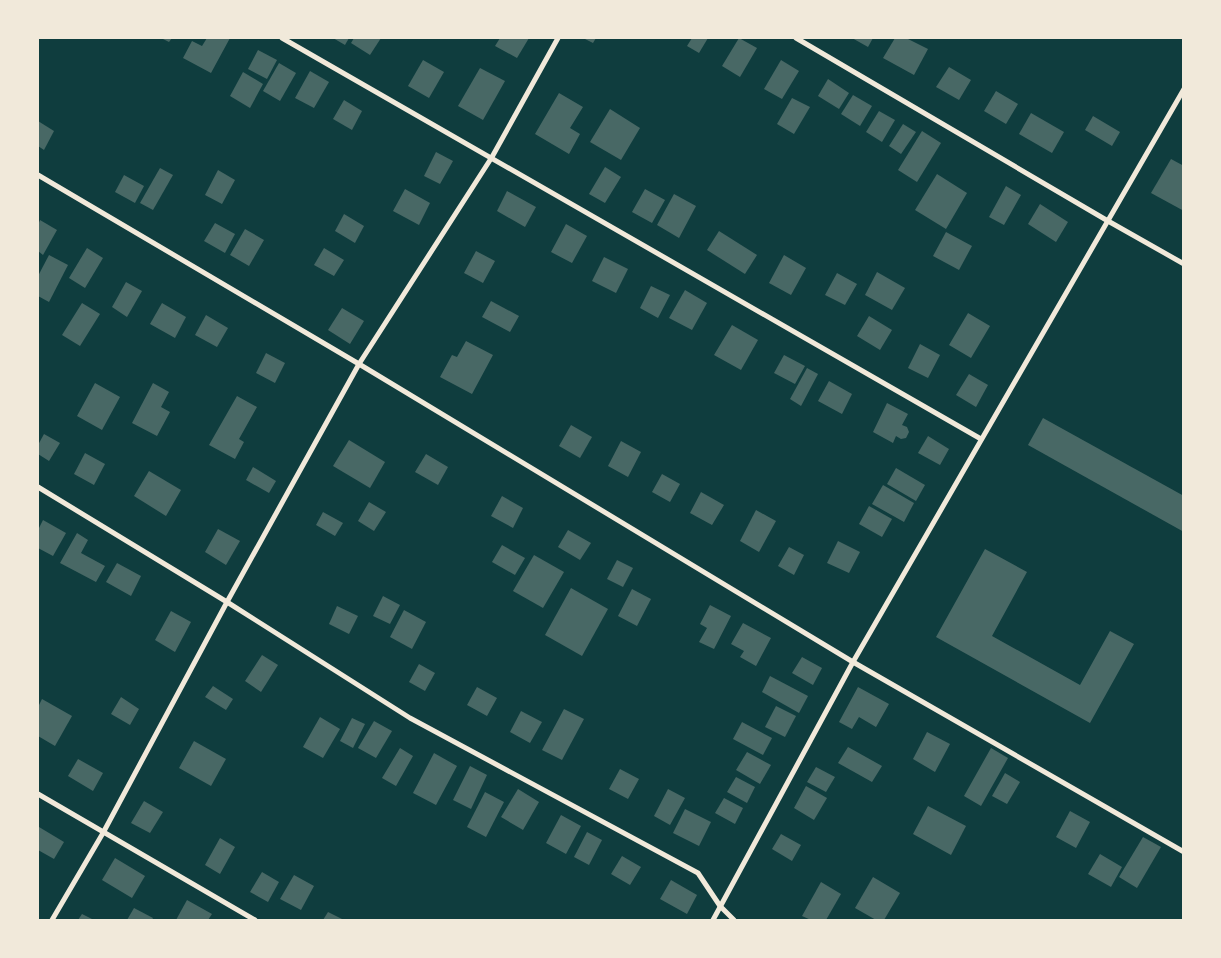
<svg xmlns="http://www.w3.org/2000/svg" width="1221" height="958" font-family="'DM Sans',sans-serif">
<rect width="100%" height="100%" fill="#0f3d3e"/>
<!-- building -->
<g fill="#486865">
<polygon points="161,38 172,38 169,42"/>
<polygon points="207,38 230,38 211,73 183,58 192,41 202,46"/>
<polygon points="333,38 349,38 345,45"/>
<polygon points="354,38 381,38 370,55 351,43"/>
<polygon points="500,38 529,38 517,58 495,46"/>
<polygon points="583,38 596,38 593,43"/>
<polygon points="692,38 708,38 699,53 687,46"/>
<polygon points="739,38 757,48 740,77 722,66"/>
<polygon points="852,38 873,38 868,47"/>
<polygon points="895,38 906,38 928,49 914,75 883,58"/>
<polygon points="258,50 277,60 267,79 248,69"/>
<polygon points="423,60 444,72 429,98 408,86"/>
<polygon points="781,60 799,71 782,99 764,89"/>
<polygon points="279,63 296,73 280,101 263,91"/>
<polygon points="949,67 971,80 959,100 936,87"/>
<polygon points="480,68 505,81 483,120 458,106"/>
<polygon points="310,71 329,82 314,108 295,98"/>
<polygon points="243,72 263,84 250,108 230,96"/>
<polygon points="828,79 849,93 839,109 818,96"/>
<polygon points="996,91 1018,104 1006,124 984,111"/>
<polygon points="559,93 583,107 570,128 580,134 569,154 535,134"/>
<polygon points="853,95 872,106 860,126 841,114"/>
<polygon points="792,98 810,107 794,134 777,124"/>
<polygon points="344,100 362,111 352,130 333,119"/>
<polygon points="610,109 640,128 621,160 590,142"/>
<polygon points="879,111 895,120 882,142 866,132"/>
<polygon points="1031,113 1064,132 1052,153 1019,134"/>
<polygon points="1093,116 1120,132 1112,146 1085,130"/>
<polygon points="38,121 54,131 44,150 38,146"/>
<polygon points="903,124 916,132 901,154 889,146"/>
<polygon points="922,131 941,143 917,182 898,170"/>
<polygon points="436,152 453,161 440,184 424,176"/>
<polygon points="1171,159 1184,166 1184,211 1151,193"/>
<polygon points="605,167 621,177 605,203 589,194"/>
<polygon points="160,168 173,175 153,210 140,203"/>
<polygon points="218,170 235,180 222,204 205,195"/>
<polygon points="937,174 967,193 946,229 915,210"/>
<polygon points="124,175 144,186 135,203 115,192"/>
<polygon points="1006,186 1021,195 1004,225 989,217"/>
<polygon points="405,189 430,203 419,225 393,211"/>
<polygon points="645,189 665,200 652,223 632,212"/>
<polygon points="507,191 536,207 525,227 497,211"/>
<polygon points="674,194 696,206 679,238 657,225"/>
<polygon points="1040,204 1068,222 1056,242 1028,224"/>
<polygon points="344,214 364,226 355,243 335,231"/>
<polygon points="40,220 57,230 43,255 38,251 38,225"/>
<polygon points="215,223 235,234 225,253 204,241"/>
<polygon points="566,224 587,236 572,263 551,252"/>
<polygon points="245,229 264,240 249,266 230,255"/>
<polygon points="719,231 757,255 745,274 707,250"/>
<polygon points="946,232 972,246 959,270 933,256"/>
<polygon points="87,248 103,258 85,288 69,278"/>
<polygon points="324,248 344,260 334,276 314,265"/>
<polygon points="476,251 495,261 483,283 464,273"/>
<polygon points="49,255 68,265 49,302 38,296 38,276"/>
<polygon points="784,255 806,268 791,295 769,283"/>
<polygon points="604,257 628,269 616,293 592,281"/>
<polygon points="877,272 905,288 892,310 865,295"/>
<polygon points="837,273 857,284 845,305 825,295"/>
<polygon points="126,282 142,291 127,317 112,307"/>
<polygon points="651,286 670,295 658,318 640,308"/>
<polygon points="685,290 707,303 692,330 669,318"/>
<polygon points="491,301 519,316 510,332 482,317"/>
<polygon points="82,303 100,314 80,346 62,335"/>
<polygon points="162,303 186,317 175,338 150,324"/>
<polygon points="342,308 364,321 350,344 328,330"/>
<polygon points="968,313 990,326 971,358 949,345"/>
<polygon points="206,315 228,328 217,347 195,335"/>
<polygon points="869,316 892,330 880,350 857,336"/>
<polygon points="732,325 758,340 741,370 714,355"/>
<polygon points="466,341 493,355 472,394 440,377 452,355 457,357"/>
<polygon points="920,344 940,355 928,378 908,368"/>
<polygon points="266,353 285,363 275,383 256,373"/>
<polygon points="784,355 805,366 795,384 774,373"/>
<polygon points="807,368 818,374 801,406 790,399"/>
<polygon points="969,374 988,385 976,407 956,395"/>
<polygon points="829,381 852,394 842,414 818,401"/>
<polygon points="95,383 120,397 102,430 77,416"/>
<polygon points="153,383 169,392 161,407 170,412 157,436 132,423"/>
<polygon points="237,396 257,407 239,439 244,442 235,459 209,445"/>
<polygon points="887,403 908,414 902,425 907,427 909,432 906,438 901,439 896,436 893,443 873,432"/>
<polygon points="1043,418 1184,496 1184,532 1028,445"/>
<polygon points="571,425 592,437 580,458 559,446"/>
<polygon points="44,434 60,443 49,461 38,454 38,445"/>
<polygon points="928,436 949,449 940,465 918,453"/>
<polygon points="349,440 385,462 370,488 333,466"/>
<polygon points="621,441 641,452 628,477 608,466"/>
<polygon points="85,453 105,464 94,485 74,474"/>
<polygon points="426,454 448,467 438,485 415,472"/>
<polygon points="253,467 276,481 269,493 246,480"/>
<polygon points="896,468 925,485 916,501 887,484"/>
<polygon points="149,471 181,490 166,516 134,496"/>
<polygon points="662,474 680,484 670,502 652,492"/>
<polygon points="883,485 914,503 904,522 872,504"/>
<polygon points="701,492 724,505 712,525 690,513"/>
<polygon points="502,496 523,508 513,528 491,516"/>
<polygon points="369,502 386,512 374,531 358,521"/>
<polygon points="869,506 892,519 882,537 859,524"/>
<polygon points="756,510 776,521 759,552 740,541"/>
<polygon points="323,512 343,523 335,536 316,525"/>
<polygon points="43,520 66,533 53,556 38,548 38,530"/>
<polygon points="218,529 240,541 226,565 205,552"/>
<polygon points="568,530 591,543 580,560 558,547"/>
<polygon points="77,533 88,540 81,553 105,566 96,582 60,563"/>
<polygon points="838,541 860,552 849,573 827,563"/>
<polygon points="502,545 525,558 515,575 492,562"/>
<polygon points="789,547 804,555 794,575 778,566"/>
<polygon points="985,549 1027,572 992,636 1080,685 1110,631 1134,644 1090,723 936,637"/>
<polygon points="534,555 564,572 543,608 513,591"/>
<polygon points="617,560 633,568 623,587 607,579"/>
<polygon points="117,563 141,576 131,596 106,582"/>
<polygon points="571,588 608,609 582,656 545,635"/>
<polygon points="632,589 651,599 637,626 618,616"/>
<polygon points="383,596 400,605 390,624 373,616"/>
<polygon points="710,605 731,616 714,649 699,642 707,628 700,624"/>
<polygon points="337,606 358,616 349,634 329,624"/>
<polygon points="404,610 426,622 412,649 390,637"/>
<polygon points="171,611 191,622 175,652 155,640"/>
<polygon points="743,623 771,638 756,666 740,657 744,651 731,644"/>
<polygon points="262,655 278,665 261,692 245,681"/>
<polygon points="802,657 822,668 813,685 792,673"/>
<polygon points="419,664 435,673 425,691 409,682"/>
<polygon points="770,676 808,696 799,713 762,692"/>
<polygon points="213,686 233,699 226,710 205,697"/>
<polygon points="477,687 497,698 487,716 467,705"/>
<polygon points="858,687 889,704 876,727 859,717 852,729 839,722"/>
<polygon points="121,697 139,709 130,725 111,714"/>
<polygon points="42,699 72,716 55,746 38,736 38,707"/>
<polygon points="776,706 796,716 785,737 765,727"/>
<polygon points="564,709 584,719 562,760 542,750"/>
<polygon points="521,711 542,722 530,743 510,732"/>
<polygon points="320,717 340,729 323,758 303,747"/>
<polygon points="352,718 365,724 353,748 340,741"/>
<polygon points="374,721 392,731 376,758 358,748"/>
<polygon points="742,722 772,738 763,755 733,739"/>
<polygon points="927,732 950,744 935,772 913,759"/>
<polygon points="194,741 226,759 211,786 179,768"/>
<polygon points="848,747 882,766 872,782 838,763"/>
<polygon points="400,748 413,756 396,786 382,778"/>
<polygon points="991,748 1008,758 981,806 964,796"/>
<polygon points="747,752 771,765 760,784 736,770"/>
<polygon points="434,753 457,766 436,805 413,793"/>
<polygon points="78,759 103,773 93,791 68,776"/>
<polygon points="470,766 487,775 471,809 453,800"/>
<polygon points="816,767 835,777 826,792 807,782"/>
<polygon points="620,769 639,779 628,799 609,789"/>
<polygon points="1005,773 1020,782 1007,804 992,796"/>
<polygon points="736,777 755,787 747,803 727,792"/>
<polygon points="806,786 827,798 814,820 794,808"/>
<polygon points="518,789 539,802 523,830 501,817"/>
<polygon points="668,789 685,798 670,825 654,816"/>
<polygon points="485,792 504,802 486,837 467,827"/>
<polygon points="724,798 743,808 735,824 715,813"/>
<polygon points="144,801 163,812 150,833 131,823"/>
<polygon points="928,806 966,826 951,855 913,834"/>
<polygon points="685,809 711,822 699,846 673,833"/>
<polygon points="1070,811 1090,822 1076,848 1056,837"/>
<polygon points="561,815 581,826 566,854 546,843"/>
<polygon points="39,827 64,842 54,859 38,850 38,829"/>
<polygon points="587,832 602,840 589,865 574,857"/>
<polygon points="781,834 801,845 792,861 772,849"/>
<polygon points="1143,837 1161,847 1137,888 1119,877"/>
<polygon points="220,838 235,847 220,874 205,865"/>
<polygon points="1100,854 1122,867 1111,887 1088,874"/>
<polygon points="622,856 641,867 630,885 611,874"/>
<polygon points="115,858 145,876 132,898 102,880"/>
<polygon points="262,872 279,882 268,902 250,892"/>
<polygon points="294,875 314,886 301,910 280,899"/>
<polygon points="873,877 900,893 884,920 876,920 855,908"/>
<polygon points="671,880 697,895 687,914 660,899"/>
<polygon points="821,882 841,894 826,920 811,920 802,916"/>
<polygon points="187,900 212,914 208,920 176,920"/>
<polygon points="134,908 153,918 152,920 127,920"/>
<polygon points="328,912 344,920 323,920"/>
<polygon points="82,914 94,920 78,920"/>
</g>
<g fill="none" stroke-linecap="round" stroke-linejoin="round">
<!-- minor -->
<g stroke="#f1e9da" stroke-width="5">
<polyline points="282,38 981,439"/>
<polyline points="796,38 1108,221 1184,264"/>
<polyline points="38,175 359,364 853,662 1184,852"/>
<polyline points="38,487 227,602 410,718 698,873 720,906 734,920"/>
<polyline points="38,794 255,920"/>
<polyline points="52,920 103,833 227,602 359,364 492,157 558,38"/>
<polyline points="713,920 853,662 1184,89"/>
</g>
</g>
<!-- border -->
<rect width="1221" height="958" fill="none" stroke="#f1e9da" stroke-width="78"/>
</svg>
